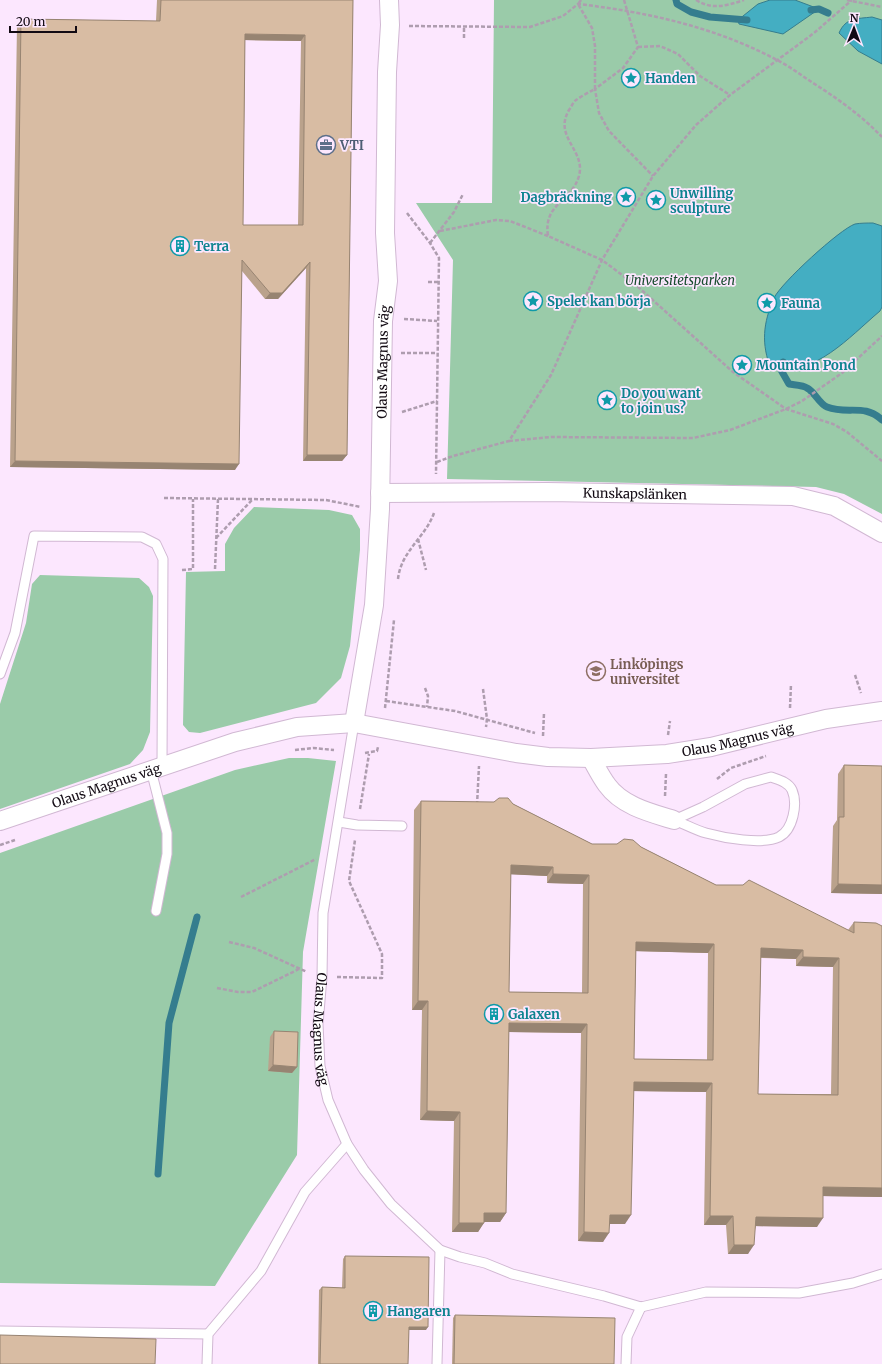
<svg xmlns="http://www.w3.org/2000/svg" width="882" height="1364" font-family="Merriweather,serif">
<rect width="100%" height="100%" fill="#fce7fe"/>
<!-- green -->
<g fill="#9acba9">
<polygon points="494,0 882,0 882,514 844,494 816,487 447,479 453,260 416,203 492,203"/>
<polygon points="254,507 329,510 352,515 360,529 360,550 350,646 341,678 316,703 200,733 189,732 183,725 186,572 225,571 225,544 234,528"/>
<polygon points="40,575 139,578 149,587 153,596 150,732 143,750 130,764 0,809 0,704 26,623 32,584"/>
<polygon points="289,758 308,758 336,761 303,952 297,1155 215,1286 0,1283 0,853 235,770"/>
</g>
<!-- water -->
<g fill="#44aec2" stroke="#357d8e">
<polygon points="770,0 795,0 819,9 783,34 739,24 738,20 758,4"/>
<path d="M 872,17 L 882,20 L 882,64 L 858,51 L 839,33 C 846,17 857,19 872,17 Z"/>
<path d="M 873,223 L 882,226 L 882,307 L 880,311 C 848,338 816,376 771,369 C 761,344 763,323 774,298 C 781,283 840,229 855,224 C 860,223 868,223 873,223 Z"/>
</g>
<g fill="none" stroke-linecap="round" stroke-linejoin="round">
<!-- stream -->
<g stroke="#357d8e" stroke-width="7">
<polyline points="676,0 677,4 691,12 710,17 747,20"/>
<polyline points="811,10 819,9 828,13"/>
<path d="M 783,362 L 781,370 L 789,384 C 794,385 803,385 807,388 C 815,392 819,404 827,407 C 848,415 864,403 882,420"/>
<polyline points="158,1174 169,1023 197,917"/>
</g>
<defs>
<g id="lane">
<polyline points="0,674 15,633 34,536 142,537 156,544 163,559 162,766"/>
<path id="s1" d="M 354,723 L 323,913 L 322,977 L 318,1024 L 320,1066 L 328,1100 L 347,1144 L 364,1170 L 391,1204 L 440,1250 L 460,1257 L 485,1263 L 512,1274 L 604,1296 L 641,1307 L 706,1292 L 799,1293 L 853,1283 L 882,1274"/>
<polyline points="151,770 167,833 167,854 156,911"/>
<path d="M 771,777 C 779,780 788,782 792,790 C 798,804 793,830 779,837 C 762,845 724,838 706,833 C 695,830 685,824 674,820 L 703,807 L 745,784 Z"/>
<polyline points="339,822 357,825 402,826"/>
<polyline points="0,1331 208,1334"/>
<polyline points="207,1364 208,1334 261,1271 305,1192 347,1144"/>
<polyline points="437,1364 440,1250"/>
<polyline points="626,1364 627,1337 641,1307"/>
</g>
<g id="street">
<path id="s2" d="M 380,493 L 547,492 L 793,496 L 834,506 L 882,533"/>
<path id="s3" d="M 354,723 L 374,605 L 380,509 L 383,321 L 388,281 L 385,233 L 387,72 L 390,25 L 389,0"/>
<path d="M 591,758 C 596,767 601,777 607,785 C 622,806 651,813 674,820"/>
<path id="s4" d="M 0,821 L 235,742 L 297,727 L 354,723 L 516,753 L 548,757 L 591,758 L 667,754 L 711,747 L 826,719 L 882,711"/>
</g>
</defs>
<!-- lane casing -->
<use href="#lane" stroke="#d1b8d3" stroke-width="11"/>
<!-- street casing -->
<use href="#street" stroke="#d1b8d3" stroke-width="20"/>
<!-- path -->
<g stroke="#ae9daf" stroke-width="2.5" stroke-dasharray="4 2" stroke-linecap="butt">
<path d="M 581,0 L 578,4 L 592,28 L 595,46 L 595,89 C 589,92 582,96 576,100 C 573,102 572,106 569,110 C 553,137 586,150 579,176 C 571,203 543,203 548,236 L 602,260 L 637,286 L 733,372 L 786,409 L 833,424 L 847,432 L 882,461"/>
<polyline points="624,0 638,47 623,68 595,89 599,113 609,131 653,176"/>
<path d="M 696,0 C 712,10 726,6 744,0"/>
<polyline points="847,0 882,7"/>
<path d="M 409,26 L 530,27 L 563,16 L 578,4 C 647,12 715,27 777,60 C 789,66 801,75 813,83 C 837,98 862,116 882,137"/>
<polyline points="464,38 464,27"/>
<polyline points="638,47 660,46 678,54 700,76 730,95"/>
<polyline points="407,213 430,243 439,258 436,474"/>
<polyline points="440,231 496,220 510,221 548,236"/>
<polyline points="430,243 454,212 463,194"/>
<polyline points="428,282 439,282"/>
<polyline points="404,319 437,321"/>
<polyline points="401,353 437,353"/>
<polyline points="402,412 437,401"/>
<polyline points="509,441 551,437 693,438 730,430 786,409 802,401 842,373 882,336"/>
<polyline points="437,462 453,456 509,441 551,375 602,260 653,176 696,125 730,95 814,33 852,0"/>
<polyline points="164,498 326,500 361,507"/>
<polyline points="216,538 252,500"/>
<polyline points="418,539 426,570"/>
<polyline points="215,569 218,499"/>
<polyline points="182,570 193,569 193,499"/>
<path d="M 398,579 C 401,551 425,538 434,513"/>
<polyline points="855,675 861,693"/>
<polyline points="425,688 428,696 427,707"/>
<polyline points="483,689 487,719 486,727"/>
<polyline points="386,701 455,711 535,733"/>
<polyline points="385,708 394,620"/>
<polyline points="790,708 791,684"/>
<polyline points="668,735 670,721"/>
<polyline points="543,736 544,713"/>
<polyline points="295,750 313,748 334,750"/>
<polyline points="365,753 377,751 378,747"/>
<polyline points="717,779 731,768 766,756"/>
<polyline points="665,796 666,774"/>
<polyline points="477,805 479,766"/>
<polyline points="360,809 369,754"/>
<polyline points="0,845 15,840"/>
<polyline points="241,897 316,859"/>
<polyline points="229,942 254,948 307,972"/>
<polyline points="337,977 382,978 382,954 349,881 355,840"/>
<polyline points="217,988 238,992 252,992 299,969"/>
</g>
<!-- lane -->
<use href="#lane" stroke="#fff" stroke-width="9"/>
<!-- street -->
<use href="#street" stroke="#fff" stroke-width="18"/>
</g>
<!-- wall -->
<g fill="#baa28c" fill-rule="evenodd">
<path d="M 157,0 L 353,0 L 347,455 L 342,461 L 303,461 L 306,268 L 278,299 L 265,299 L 242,271 L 235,470 L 10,467 L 17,25 L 21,19 L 156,21 ZM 245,40 L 301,41 L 298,225 L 243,225 Z"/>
<polygon points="844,765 882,766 882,894 831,893 833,826 837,820 838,774"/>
<path d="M 421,801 L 513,804 L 592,844 L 641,847 L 716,885 L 848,930 L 854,922 L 882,1197 L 823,1196 L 817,1227 L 756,1226 L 748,1254 L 728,1254 L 726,1225 L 704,1225 L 706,1092 L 633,1091 L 625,1224 L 610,1224 L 603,1242 L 578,1241 L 581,1033 L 509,1032 L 506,1213 L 500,1222 L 484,1222 L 478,1232 L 452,1232 L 454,1121 L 420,1120 L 422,1010 L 412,1010 L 414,810 ZM 511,874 L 547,876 L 547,883 L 583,884 L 582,993 L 509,992 ZM 636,951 L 708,953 L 707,1060 L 634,1059 ZM 761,958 L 796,959 L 796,966 L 833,967 L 831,1094 L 758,1094 Z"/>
<polygon points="274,1031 297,1067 292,1073 268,1071 270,1037"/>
<polygon points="345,1256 426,1330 409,1330 408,1364 318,1364 319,1290 322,1287 342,1288 343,1259"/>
<polygon points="455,1315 614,1364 452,1364 453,1318"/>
</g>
<!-- shaded-wall -->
<g fill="#978472">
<polygon points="245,34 305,35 301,41 241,40"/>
<polygon points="310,262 306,268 278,299 265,299 270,293"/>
<polygon points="307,455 347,455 342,461 303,461"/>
<polygon points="15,461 239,464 235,470 10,467"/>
<polygon points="511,865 553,867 547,876 505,874"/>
<polygon points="553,874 589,875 583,884 547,883"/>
<polygon points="838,884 882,885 882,894 831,893"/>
<polygon points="636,942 714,944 708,953 630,951"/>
<polygon points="761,948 803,950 796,959 754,957"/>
<polygon points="803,957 839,958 833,967 796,966"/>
<polygon points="418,1001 428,1001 422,1010 412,1010"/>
<polygon points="509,1023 587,1024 581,1033 503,1032"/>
<polygon points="273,1065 297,1067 292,1073 268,1071"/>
<polygon points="634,1082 712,1083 706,1092 627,1091"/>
<polygon points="427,1111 460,1112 454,1121 420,1120"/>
<polygon points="823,1187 882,1188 882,1197 817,1196"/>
<polygon points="484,1213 506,1213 500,1222 478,1222"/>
<polygon points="610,1215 631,1215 625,1224 603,1224"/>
<polygon points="710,1216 733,1216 726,1225 704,1225"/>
<polygon points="756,1217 823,1218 817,1227 750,1226"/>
<polygon points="459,1223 484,1223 478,1232 452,1232"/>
<polygon points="584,1232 609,1233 603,1242 578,1241"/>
<polygon points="734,1245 754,1245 748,1254 728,1254"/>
<polygon points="409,1327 428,1327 426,1330 407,1330"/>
</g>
<!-- building -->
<g fill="#d8bca3" stroke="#978472" fill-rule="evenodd">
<path d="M 161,0 L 353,0 L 347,455 L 307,455 L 310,262 L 282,293 L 270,293 L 242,260 L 239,464 L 15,461 L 21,19 L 160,21 ZM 245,34 L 305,35 L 303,225 L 243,225 Z"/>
<polygon points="844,765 882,766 882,885 838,884 839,817 844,817"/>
<path d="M 499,798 L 508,798 L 513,804 L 592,844 L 617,844 L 624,839 L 633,840 L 641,847 L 716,885 L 743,885 L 749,880 L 854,933 L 854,922 L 876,923 L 882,926 L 882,1188 L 823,1187 L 823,1218 L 756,1217 L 754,1245 L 734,1245 L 733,1216 L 710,1216 L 712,1083 L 634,1082 L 631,1215 L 610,1215 L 609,1233 L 584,1232 L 587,1024 L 509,1023 L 506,1213 L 484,1213 L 484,1223 L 459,1223 L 460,1112 L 427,1111 L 428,1001 L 418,1001 L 421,801 L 494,802 ZM 511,865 L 553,867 L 553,874 L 589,875 L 588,993 L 509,992 ZM 636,942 L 714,944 L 713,1060 L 634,1059 ZM 761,948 L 803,950 L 803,957 L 839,958 L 838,1095 L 758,1094 Z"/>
<polygon points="274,1031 298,1032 297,1067 273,1065"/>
<polygon points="345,1256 429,1257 428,1327 409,1327 408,1364 320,1364 322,1287 345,1288"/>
<polygon points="455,1315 615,1318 614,1364 454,1364"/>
<polygon points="0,1335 156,1339 155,1364 0,1364"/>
</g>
<!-- icons -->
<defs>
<symbol id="sight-ring" viewBox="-11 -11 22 22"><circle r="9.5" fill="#fce7fe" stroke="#0f9aa8" stroke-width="1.5"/><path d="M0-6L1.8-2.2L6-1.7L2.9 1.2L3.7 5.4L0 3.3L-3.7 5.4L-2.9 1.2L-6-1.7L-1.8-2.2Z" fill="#0f9aa8"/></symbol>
<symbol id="office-ring" viewBox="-11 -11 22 22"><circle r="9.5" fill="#fce7fe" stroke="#5c6f8a" stroke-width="1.5"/><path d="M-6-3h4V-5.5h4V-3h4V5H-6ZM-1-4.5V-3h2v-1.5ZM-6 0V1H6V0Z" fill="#5c6f8a"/></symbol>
<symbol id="building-ring" viewBox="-11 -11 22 22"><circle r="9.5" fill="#fce7fe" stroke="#0f9aa8" stroke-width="1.5"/><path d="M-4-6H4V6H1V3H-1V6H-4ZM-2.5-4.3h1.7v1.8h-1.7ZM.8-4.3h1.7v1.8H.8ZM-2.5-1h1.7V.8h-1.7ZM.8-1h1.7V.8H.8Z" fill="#0f9aa8"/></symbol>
<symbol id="university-ring" viewBox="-11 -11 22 22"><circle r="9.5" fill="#fce7fe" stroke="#8d6e63" stroke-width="1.5"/><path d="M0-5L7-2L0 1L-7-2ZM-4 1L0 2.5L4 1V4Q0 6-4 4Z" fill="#8d6e63"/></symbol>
</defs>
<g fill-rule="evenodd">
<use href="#sight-ring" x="620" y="67" width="22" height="22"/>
<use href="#office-ring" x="315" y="134" width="22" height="22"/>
<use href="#sight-ring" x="615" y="186" width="22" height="22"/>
<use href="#sight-ring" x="645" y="189" width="22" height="22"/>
<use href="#building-ring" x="169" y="235" width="22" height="22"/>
<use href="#sight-ring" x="522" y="290" width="22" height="22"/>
<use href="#sight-ring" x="756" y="292" width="22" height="22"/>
<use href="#sight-ring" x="731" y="354" width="22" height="22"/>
<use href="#sight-ring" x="596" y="389" width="22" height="22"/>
<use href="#university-ring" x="585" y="660" width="22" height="22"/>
<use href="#building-ring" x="483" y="1003" width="22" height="22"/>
<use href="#building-ring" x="362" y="1300" width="22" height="22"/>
</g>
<g text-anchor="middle" stroke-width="3.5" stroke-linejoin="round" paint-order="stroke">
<!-- culture labels -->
<g font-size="13" font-weight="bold" fill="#0d838f" stroke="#fce7fe" text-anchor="start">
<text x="645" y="83">Handen</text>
<text x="670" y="198">Unwilling<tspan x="670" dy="15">sculpture</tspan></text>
<text x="612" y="202" text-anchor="end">Dagbräckning</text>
<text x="194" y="251">Terra</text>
<text x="547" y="306">Spelet kan börja</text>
<text x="781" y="308">Fauna</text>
<text x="756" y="370">Mountain Pond</text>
<text x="621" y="398">Do you want<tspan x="621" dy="15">to join us?</tspan></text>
<text x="508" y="1019">Galaxen</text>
<text x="387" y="1316">Hangaren</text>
</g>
<!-- service labels -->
<g font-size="13" font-weight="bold" fill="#4e5e75" stroke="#fce7fe" text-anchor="start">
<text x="340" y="150">VTI</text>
</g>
<!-- park labels -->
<g font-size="13" font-style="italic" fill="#184d2e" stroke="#fce7fe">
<text x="680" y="285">Universitetsparken</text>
</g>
<!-- street labels -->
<g font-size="13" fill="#120a13" stroke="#fce7fe">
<text dy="5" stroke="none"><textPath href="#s3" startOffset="363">Olaus Magnus väg</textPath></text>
<text dy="5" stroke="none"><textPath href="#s2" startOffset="255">Kunskapslänken</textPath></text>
<text dy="5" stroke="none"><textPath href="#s4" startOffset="757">Olaus Magnus väg</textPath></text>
<text dy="5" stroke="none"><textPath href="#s4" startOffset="112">Olaus Magnus väg</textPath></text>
<text dy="5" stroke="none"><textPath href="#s1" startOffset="309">Olaus Magnus väg</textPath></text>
</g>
<!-- education labels -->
<g font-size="13" font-weight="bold" fill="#785e54" stroke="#fce7fe" text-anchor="start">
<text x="610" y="669">Linköpings<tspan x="610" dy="15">universitet</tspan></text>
</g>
</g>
<!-- north arrow -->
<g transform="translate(854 28) rotate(1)" stroke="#fce7fe" stroke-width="3" paint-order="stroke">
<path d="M0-3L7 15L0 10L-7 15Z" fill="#120a13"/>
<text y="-6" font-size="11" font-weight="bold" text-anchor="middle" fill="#120a13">N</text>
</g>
<!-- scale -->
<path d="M10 26v6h66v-6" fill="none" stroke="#120a13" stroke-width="2"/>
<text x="16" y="26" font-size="12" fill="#120a13" stroke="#fce7fe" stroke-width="3" paint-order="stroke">20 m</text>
</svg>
